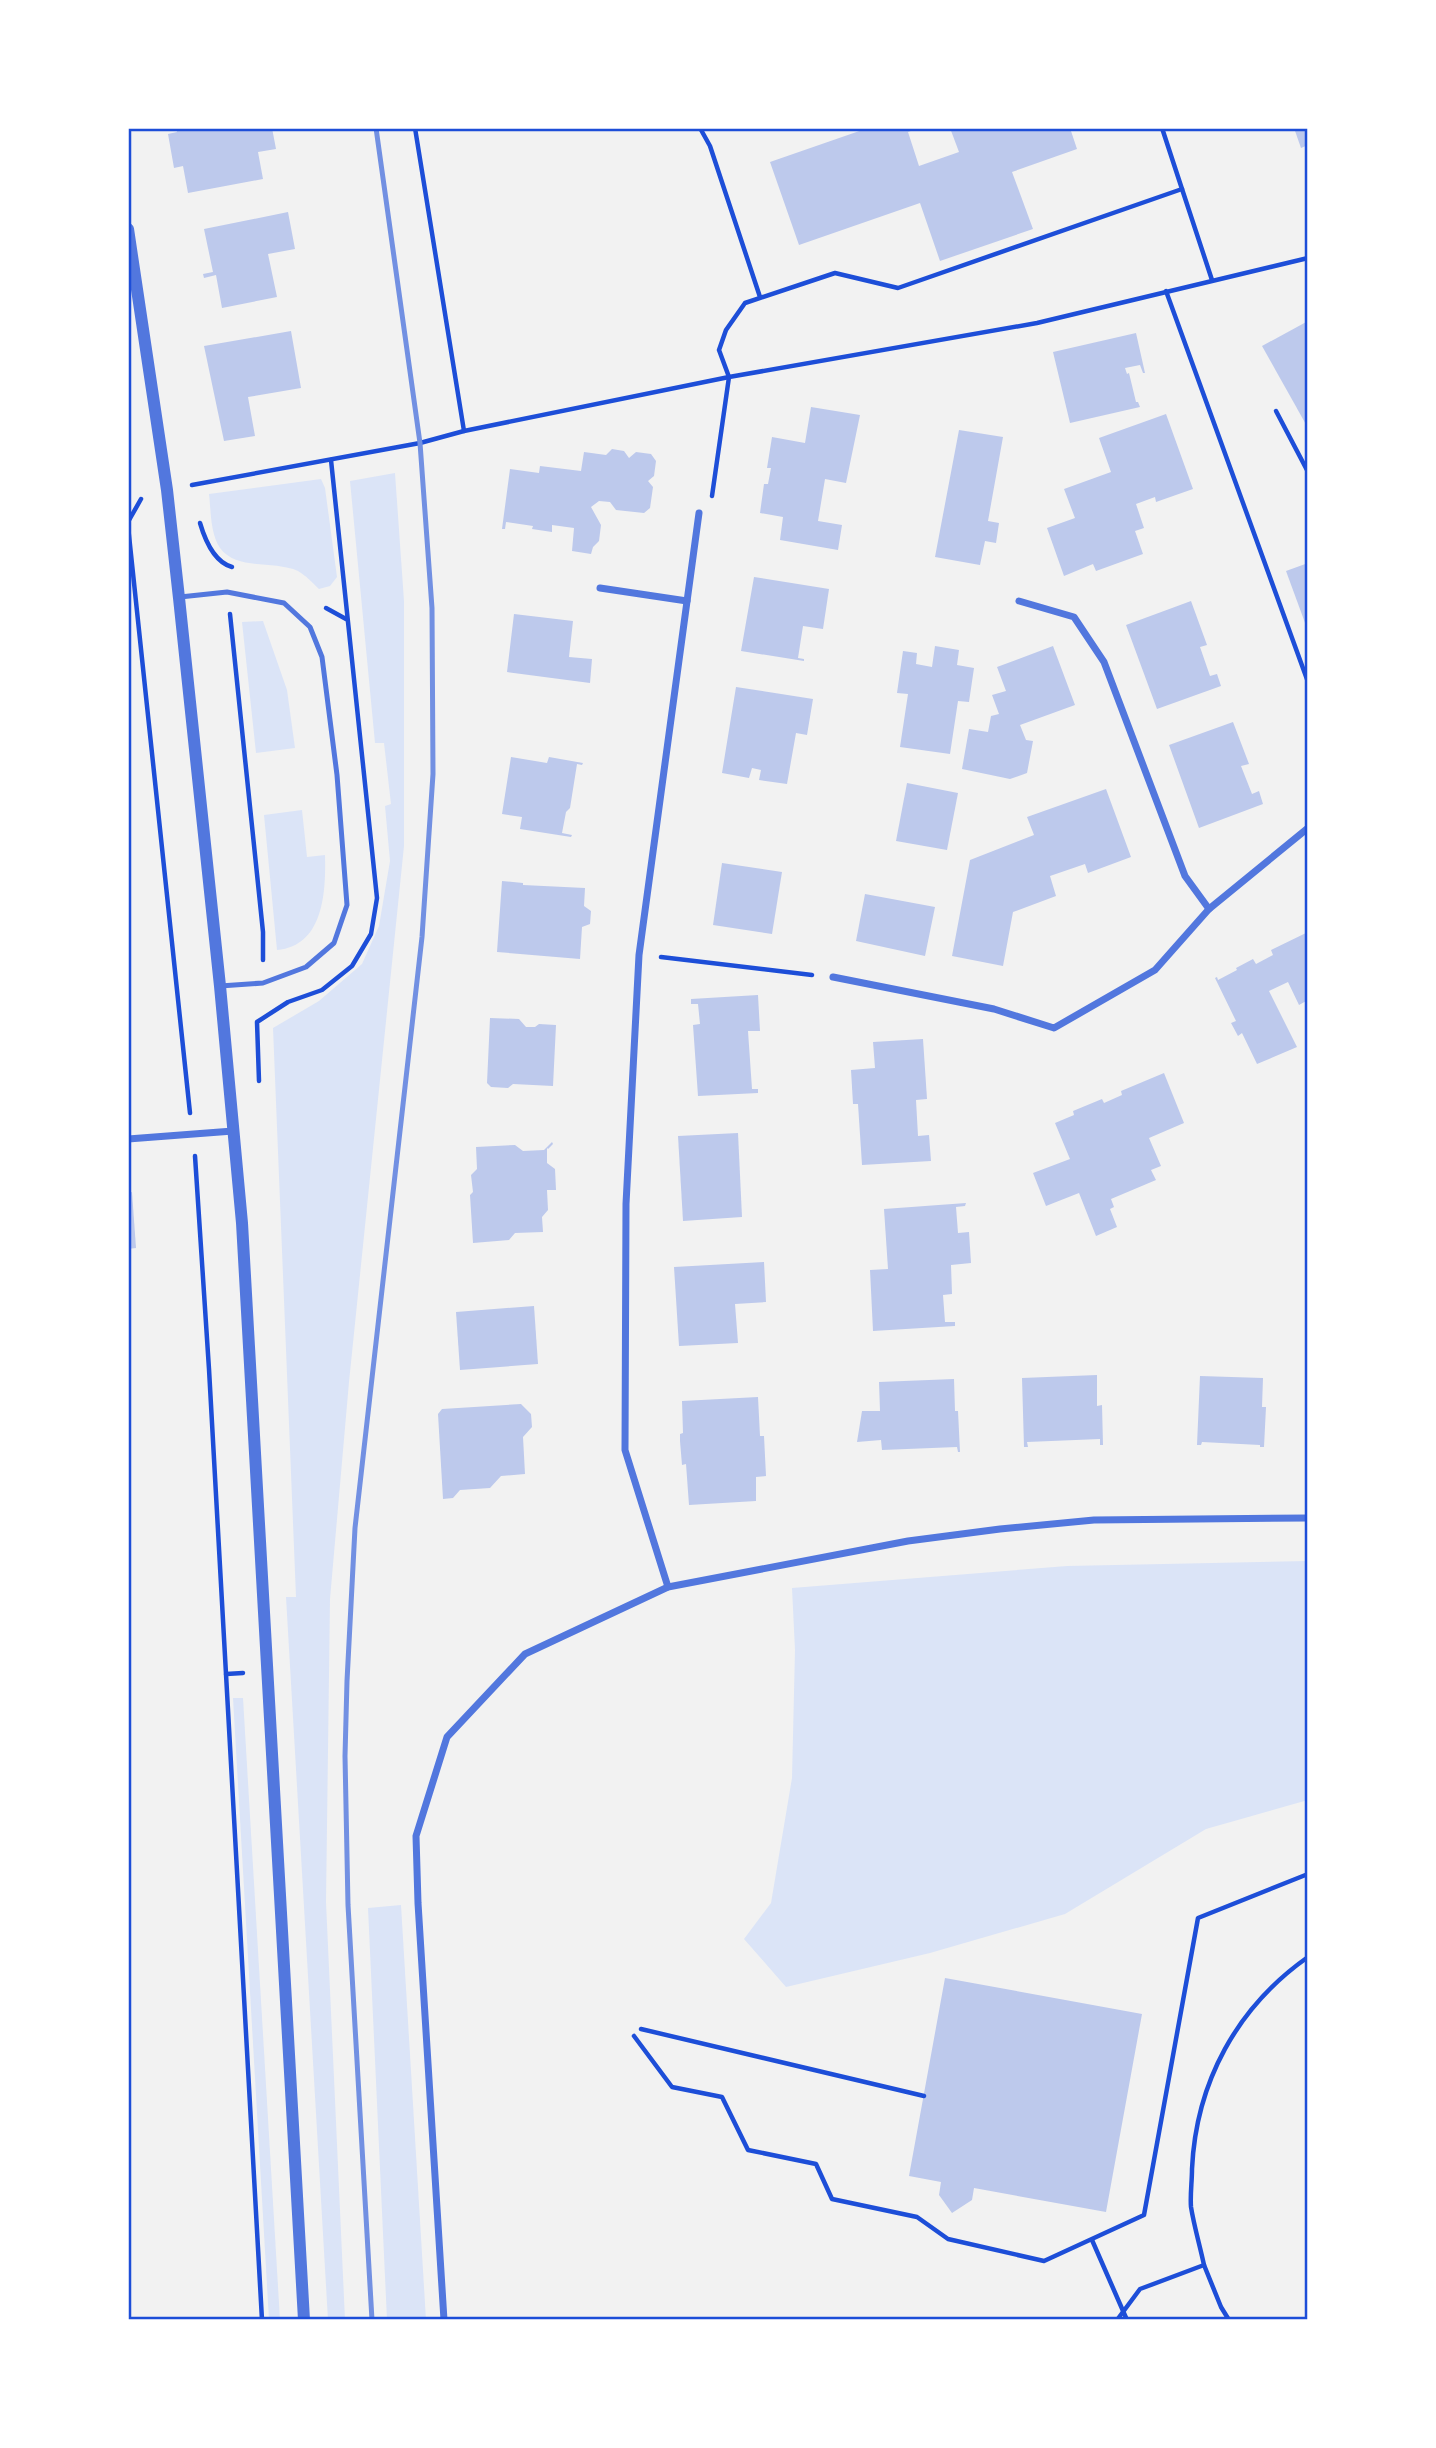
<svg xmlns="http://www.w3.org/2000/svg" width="1436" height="2448" font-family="'Varela Round',sans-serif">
<rect width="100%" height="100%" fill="#f2f2f2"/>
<!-- green -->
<g fill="#dbe4f7">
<polygon points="395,473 404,601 404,846 349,1382 330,1599 326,1902 345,2320 328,2320 286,1597 296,1597 273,1028 319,1001 362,964 379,926 390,861 385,806 391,804 384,743 375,743 350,481"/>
<path d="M 321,479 L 325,488 L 337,577 L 330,586 L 319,589 C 313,583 305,575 298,571 C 274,560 237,571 220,548 C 210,533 211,510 209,494 Z"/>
<polygon points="263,621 287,690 295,748 256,753 242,622"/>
<path d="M 302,810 L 307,857 L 325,855 C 326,891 324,946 277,950 L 264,815 Z"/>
<polygon points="1308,1561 1308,1800 1206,1829 1065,1914 930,1953 786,1987 744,1939 771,1903 792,1778 795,1650 792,1588 1067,1566"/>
<polygon points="233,1698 243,1698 280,2320 269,2320"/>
<polygon points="401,1905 426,2320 387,2320 368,1908"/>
</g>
<!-- building -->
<g fill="#bdc9ec">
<polygon points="176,128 272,128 276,149 258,152 263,179 188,193 183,166 174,168 168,134 177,132"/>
<polygon points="868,128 919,128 908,132 919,166 959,152 950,128 1070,128 1077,149 1012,172 1033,229 940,261 920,203 799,245 770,162"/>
<polygon points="1294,128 1308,128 1308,145 1301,148"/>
<polygon points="288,212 295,249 268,254 277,297 222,308 216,275 204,278 203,274 213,272 204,229"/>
<polygon points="1308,321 1308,428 1262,346"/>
<polygon points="291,331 301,388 248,397 255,436 224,441 204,346"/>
<polygon points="1136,333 1145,373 1143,373 1140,365 1125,368 1127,374 1129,373 1136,402 1138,402 1140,407 1070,423 1053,352"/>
<polygon points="811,407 860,415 846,483 825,479 818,521 842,525 838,550 780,540 783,517 760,513 764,484 768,484 771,468 767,468 772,437 805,443"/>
<polygon points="1166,414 1193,489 1156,502 1155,497 1136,504 1144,528 1135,531 1143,554 1096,571 1093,564 1064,576 1047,528 1075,518 1064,489 1111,472 1099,438"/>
<polygon points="959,430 1003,437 988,521 999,523 996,543 985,541 980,565 935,557"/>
<polygon points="612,449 624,451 629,458 636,452 651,454 656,461 654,476 648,481 653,487 650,508 644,513 616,510 610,502 599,501 591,507 601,525 599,541 593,547 591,554 572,551 574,528 552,525 552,532 532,529 533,526 506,522 505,529 502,529 510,469 539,473 540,466 581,471 584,452 606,455"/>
<polygon points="1308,563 1308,631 1286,571"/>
<polygon points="754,577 829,589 823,629 803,626 798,658 804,659 804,661 741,651"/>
<polygon points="1191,601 1207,645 1200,647 1210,676 1217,674 1221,686 1157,709 1126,625"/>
<polygon points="514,614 573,621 569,657 592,659 590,683 507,672"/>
<polygon points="935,646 959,650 957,665 974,668 969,702 958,701 950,754 900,747 908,694 897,693 903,651 917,653 916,664 932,667"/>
<polygon points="1053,646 1075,705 1020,725 1026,740 1033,741 1027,773 1010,779 962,769 969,729 988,732 991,716 999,714 992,695 1006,691 997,667"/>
<polygon points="736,687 813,699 807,735 796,733 787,784 759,780 761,770 752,768 749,778 722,773"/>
<polygon points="1233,722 1249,764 1241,766 1252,794 1259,791 1263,804 1199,828 1169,745"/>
<polygon points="511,757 547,763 549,757 583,763 582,765 577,764 570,808 566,812 562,833 572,835 571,837 520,829 522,817 502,814"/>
<polygon points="907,783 958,793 947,850 896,841"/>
<polygon points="1106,789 1131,857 1088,873 1085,864 1050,876 1056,896 1013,912 1003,966 952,956 970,860 1034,835 1027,817"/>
<polygon points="722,863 782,872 772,934 713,925"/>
<polygon points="502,881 523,883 523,885 585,888 584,906 591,911 590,924 582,927 580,959 497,952"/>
<polygon points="865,894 935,907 925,956 856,941"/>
<polygon points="1308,932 1308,1000 1299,1005 1288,982 1269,991 1297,1047 1257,1064 1242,1033 1238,1036 1231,1023 1236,1021 1215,978 1217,977 1218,980 1237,970 1236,968 1253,959 1256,964 1273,955 1271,950"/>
<polygon points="758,995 760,1031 748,1031 752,1089 758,1089 758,1093 698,1096 693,1025 700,1024 698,1004 691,1004 691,999"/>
<polygon points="490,1018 519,1019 526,1027 535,1027 539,1024 556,1025 553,1086 513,1084 508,1088 491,1087 487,1083"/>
<polygon points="923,1039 927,1099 916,1100 918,1136 929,1135 931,1161 862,1165 858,1104 853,1104 851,1070 875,1068 873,1042"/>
<polygon points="1164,1073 1184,1123 1149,1138 1161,1166 1151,1170 1156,1180 1111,1199 1114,1207 1110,1209 1117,1227 1096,1236 1079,1193 1046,1206 1033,1173 1070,1159 1055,1123 1074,1115 1073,1111 1102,1099 1104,1103 1122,1095 1121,1091"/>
<polygon points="738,1133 742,1217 683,1221 678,1136"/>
<polygon points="552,1142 553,1144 548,1149 547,1148 547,1163 555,1169 556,1190 547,1190 548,1210 542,1217 543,1232 515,1233 509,1240 473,1243 470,1195 473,1192 471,1175 477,1169 476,1147 515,1145 523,1151 544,1150"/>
<polygon points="132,1192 136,1248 128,1249 128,1193"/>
<polygon points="966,1203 965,1206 956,1207 958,1233 969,1232 971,1263 951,1265 952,1294 943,1295 945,1322 955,1322 955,1326 873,1331 870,1270 888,1269 884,1209"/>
<polygon points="764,1262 766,1302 735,1304 738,1343 679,1346 674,1267"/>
<polygon points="534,1306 538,1364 460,1370 456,1312"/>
<polygon points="1097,1375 1097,1406 1102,1405 1103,1445 1100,1445 1100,1439 1027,1442 1028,1447 1024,1447 1022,1378"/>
<polygon points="1200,1376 1263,1378 1262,1407 1266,1407 1264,1447 1260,1447 1260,1445 1202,1442 1201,1445 1197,1445"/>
<polygon points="954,1379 955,1411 958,1411 960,1452 958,1452 957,1447 882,1450 881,1440 857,1442 862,1411 880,1411 879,1382"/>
<polygon points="758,1397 760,1436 764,1436 766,1476 756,1477 756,1501 689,1505 686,1464 682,1465 680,1441 680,1434 683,1433 682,1401"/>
<polygon points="521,1404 531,1414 532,1427 523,1437 525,1474 501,1476 490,1488 460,1490 453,1498 443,1499 438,1414 442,1409"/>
<polygon points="945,1978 1142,2014 1106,2212 974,2188 972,2200 952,2213 939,2195 941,2182 909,2176"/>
</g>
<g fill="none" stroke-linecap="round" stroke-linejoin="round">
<!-- path -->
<g stroke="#1d4ed8" stroke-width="4.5">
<polyline points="415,128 464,431"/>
<polyline points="700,128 710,146 760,297"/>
<polyline points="1182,189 1212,280"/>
<polyline points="1166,291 1308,682"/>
<polyline points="1276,411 1308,472"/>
<polyline points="192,485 420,443 464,431 729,377 1037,323 1308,258"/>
<polyline points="712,496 729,377 719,350 726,330 745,303 835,273 898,288 1182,189 1162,128"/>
<polyline points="128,522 141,499"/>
<path d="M 200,523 C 205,540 214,562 232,567"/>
<polyline points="128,526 190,1113"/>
<polyline points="326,608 346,619"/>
<polyline points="230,614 263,932 263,960"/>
<polyline points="661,957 812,975"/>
<polyline points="259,1081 257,1022 288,1002 322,990 352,966 371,934 377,898 331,460"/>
<polyline points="195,1156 209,1369 262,2320"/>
<polyline points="226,1674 243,1673"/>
<polyline points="641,2029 924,2096"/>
<polyline points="634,2036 672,2087 722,2097 748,2150 816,2164 832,2199 917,2217 948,2239 1044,2261 1144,2215 1198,1918 1308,1874"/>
<polyline points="1092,2240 1127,2320"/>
<polyline points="1204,2265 1221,2307 1229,2320"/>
<path d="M 1117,2320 L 1140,2289 L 1204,2265 C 1200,2246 1194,2226 1191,2207 C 1190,2195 1192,2182 1192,2169 C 1196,2082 1237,2007 1308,1957"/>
</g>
<!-- service -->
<polyline stroke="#5277de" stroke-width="5" points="180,597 227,592 284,603 310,627 322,657 337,775 347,905 334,943 306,967 263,983 220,986"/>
<!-- minor -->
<g stroke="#5277de" stroke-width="7">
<polyline points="600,588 687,601"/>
<polyline points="1019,601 1074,617 1104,662 1185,876 1209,909"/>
<polyline points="833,977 994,1009 1054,1028 1155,970 1209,909 1308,828"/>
<polyline points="128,1139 233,1131"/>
<polyline points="668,1587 625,1450 626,1204 639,955 699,513"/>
<polyline points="444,2320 418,1903 416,1836 447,1737 525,1654 668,1587 908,1541 1000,1529 1094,1520 1308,1518"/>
</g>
<!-- tertiary -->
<polyline stroke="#5277de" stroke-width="12" points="128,229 167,490 179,598 220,986 242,1223 304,2320"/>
<!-- rail -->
<polyline stroke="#7290e2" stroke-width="5" points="372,2320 348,1905 345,1756 347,1681 355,1528 422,937 433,774 432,608 420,443 376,128"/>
</g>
<!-- border -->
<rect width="1436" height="2448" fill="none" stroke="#ffffff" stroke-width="259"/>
<rect x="130" y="130" width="1176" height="2188" fill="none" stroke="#1d4ed8" stroke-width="2.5"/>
</svg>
